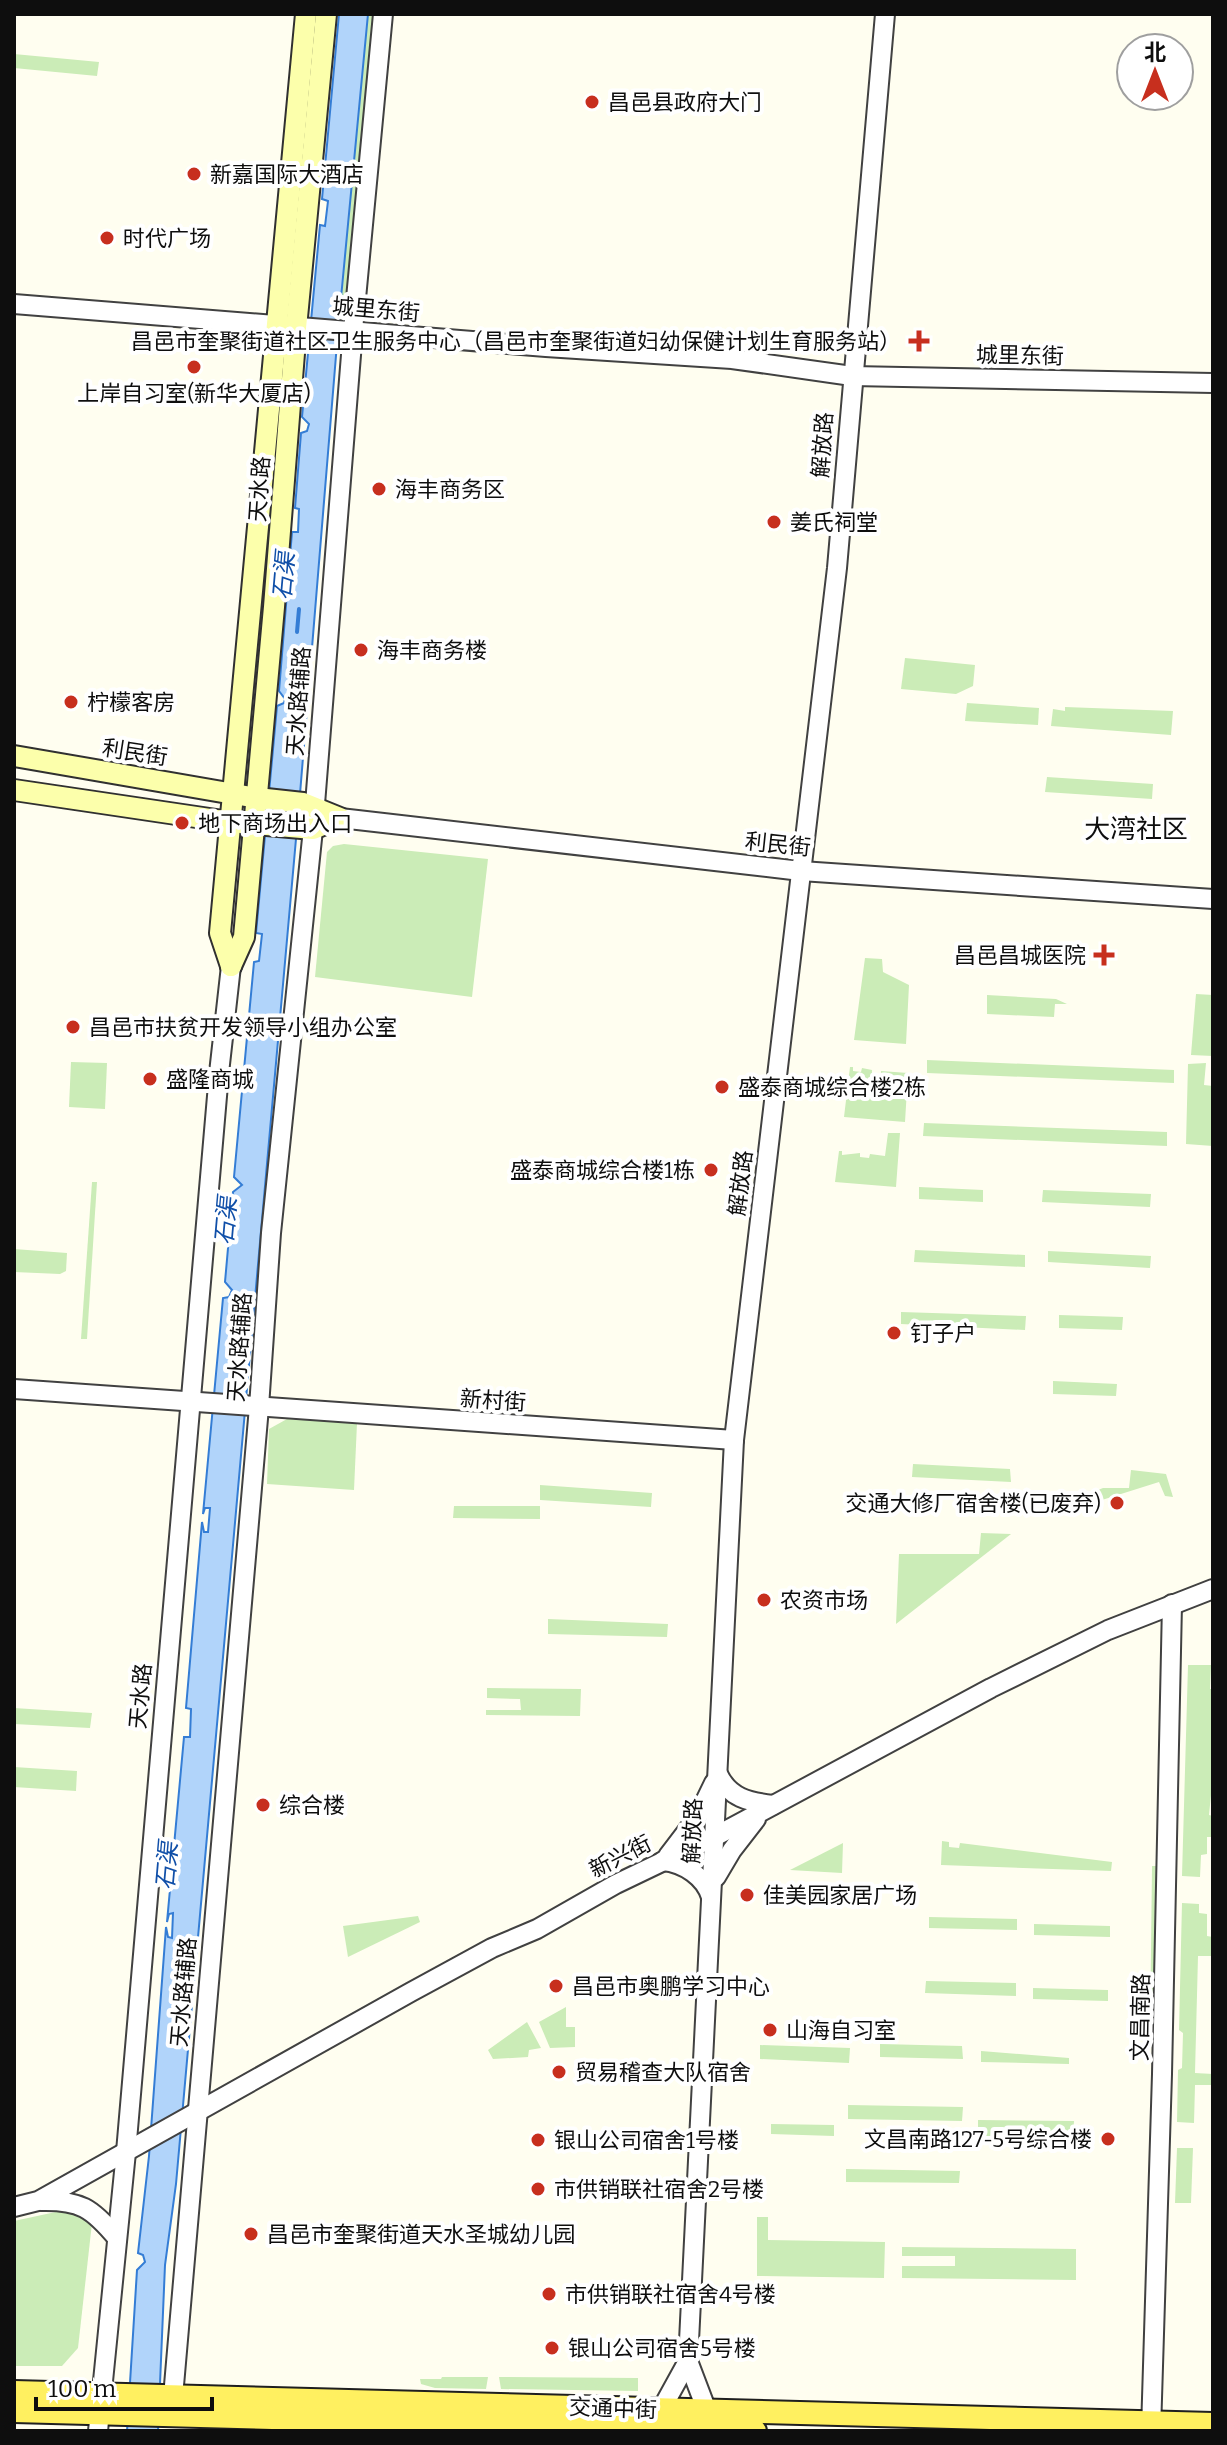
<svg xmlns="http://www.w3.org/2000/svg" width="1227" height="2445" font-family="Bitter,'Noto Sans SC',serif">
<rect width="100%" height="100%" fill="#fffef0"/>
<!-- green -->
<g fill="#cbecb7">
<polygon points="368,14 373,14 347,318 339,319"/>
<polygon points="14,54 99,62 97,76 14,68"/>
<polygon points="905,658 975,665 973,686 956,694 901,689"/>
<polygon points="967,703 1039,708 1038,725 965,721"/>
<polygon points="1065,707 1173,711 1171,735 1051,726 1053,709 1065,711"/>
<polygon points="1047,777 1153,784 1152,799 1045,792"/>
<polygon points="344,844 488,859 472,997 315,977 327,852 333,846"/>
<polygon points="865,958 882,959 883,972 909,985 906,1044 854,1040"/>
<polygon points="1196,994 1213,995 1213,1056 1191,1055"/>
<polygon points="987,995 1056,999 1067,1004 1055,1004 1054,1017 987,1014"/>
<polygon points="927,1060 1174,1070 1174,1083 927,1073"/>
<polygon points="71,1062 107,1063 105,1109 69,1107"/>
<polygon points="1206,1063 1204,1085 1213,1086 1213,1146 1186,1144 1188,1064"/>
<polygon points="850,1067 853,1067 853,1071 861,1072 862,1068 872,1070 872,1074 881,1074 881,1071 908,1073 905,1122 844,1117"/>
<polygon points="924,1123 1167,1132 1167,1146 923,1136"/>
<polygon points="888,1133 900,1133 896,1187 835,1182 839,1151 842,1151 842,1155 860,1153 860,1157 869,1158 870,1154 885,1156"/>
<polygon points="92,1182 97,1182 87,1339 81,1339"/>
<polygon points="919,1187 983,1190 983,1202 919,1199"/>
<polygon points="1043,1190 1151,1194 1150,1207 1042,1202"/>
<polygon points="14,1249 67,1253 66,1271 60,1274 14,1272"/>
<polygon points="915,1250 1025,1255 1025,1267 914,1262"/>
<polygon points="1048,1251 1151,1256 1150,1268 1048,1262"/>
<polygon points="901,1312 1026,1316 1025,1330 901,1324"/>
<polygon points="1059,1315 1123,1317 1122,1330 1059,1328"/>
<polygon points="1053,1381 1117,1384 1116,1396 1053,1394"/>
<polygon points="287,1419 357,1423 354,1490 267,1484 269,1429"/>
<polygon points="913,1464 1010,1469 1011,1482 912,1477"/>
<polygon points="1131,1470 1166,1474 1173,1497 1165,1496 1159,1482 1067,1511 1063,1504 1103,1488 1129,1488"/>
<polygon points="540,1485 652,1493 651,1507 540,1500"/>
<polygon points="454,1506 540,1506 540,1519 453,1518"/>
<polygon points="981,1533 1011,1534 896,1624 899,1554 979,1554"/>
<polygon points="548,1619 668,1624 667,1637 548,1634"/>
<polygon points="1188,1665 1211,1665 1210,1689 1213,1689 1213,1775 1209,1815 1213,1816 1213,1837 1207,1837 1207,1854 1201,1855 1200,1877 1182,1876"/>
<polygon points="487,1688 581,1689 580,1716 486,1715 486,1710 521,1710 520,1699 487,1698"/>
<polygon points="14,1708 92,1713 90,1728 14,1724"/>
<polygon points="14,1767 77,1771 76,1791 14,1787"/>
<polygon points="942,1841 949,1842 949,1847 959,1848 960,1843 1112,1862 1111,1871 941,1865"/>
<polygon points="843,1843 842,1873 790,1870"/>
<polygon points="1152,1866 1156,1866 1154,2036 1150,2036"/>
<polygon points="1182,1903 1199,1904 1199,1913 1207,1914 1207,1936 1213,1937 1213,1956 1198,1956 1195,2073 1213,2074 1213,2085 1195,2085 1194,2123 1177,2122 1178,2070 1182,2068 1183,2033 1179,2030"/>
<polygon points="418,1916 420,1922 348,1957 343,1926"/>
<polygon points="929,1917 1017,1919 1017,1930 929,1928"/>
<polygon points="1034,1924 1110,1926 1110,1937 1034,1935"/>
<polygon points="926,1981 1016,1983 1016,1996 925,1993"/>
<polygon points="1033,1988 1108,1990 1108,2001 1033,1999"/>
<polygon points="566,2007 566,2027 575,2027 575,2047 550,2048 539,2022"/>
<polygon points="527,2022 541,2048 529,2050 528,2057 493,2059 488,2050"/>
<polygon points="880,2044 962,2046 963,2059 880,2057"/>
<polygon points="760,2045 850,2048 849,2063 760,2059"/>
<polygon points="981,2051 1069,2058 1069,2064 981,2062"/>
<polygon points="848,2105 963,2107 962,2121 848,2119"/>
<polygon points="978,2120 1074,2121 1073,2140 978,2139"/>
<polygon points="771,2124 834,2125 834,2136 771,2134"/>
<polygon points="1177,2148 1193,2148 1191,2203 1175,2203"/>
<polygon points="846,2169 960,2171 959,2183 846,2182"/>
<polygon points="65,2210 83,2216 92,2223 78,2348 62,2366 14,2366 14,2221"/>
<polygon points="757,2217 768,2217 768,2240 885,2242 884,2278 757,2276"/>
<polygon points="902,2247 1076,2249 1076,2280 902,2278 902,2266 955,2266 955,2256 902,2256"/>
<polygon points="442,2377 488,2377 486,2389 435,2388 421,2384 420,2379 441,2379"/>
<polygon points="499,2377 638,2378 638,2391 501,2389"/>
</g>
<!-- water -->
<polygon fill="#b1d4fa" stroke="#347dd5" stroke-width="2" points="339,14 368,14 339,319 300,794 176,2184 165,2265 158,2431 127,2431 137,2270 145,2262 143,2255 138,2253 149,2156 166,1927 168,1937 172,1938 173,1913 169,1914 167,1922 184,1737 190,1737 191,1709 186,1708 202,1522 204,1532 208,1532 210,1508 205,1508 203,1514 223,1298 229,1297 232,1290 225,1282 233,1192 242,1185 234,1177 254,962 259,961 262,934 256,933 277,706 284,703 285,699 279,691 292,532 298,532 299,509 295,508 301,433 307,431 309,424 302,417 320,225 325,226 328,201 322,199"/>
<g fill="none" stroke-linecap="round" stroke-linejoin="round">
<!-- stream -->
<polyline stroke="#347dd5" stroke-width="4" points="297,632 299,609"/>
<defs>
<g id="tertiary">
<polyline points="14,304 546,347 732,359 852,376 1213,383"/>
<polyline points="340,818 801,871 1213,899"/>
<polyline points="14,1389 734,1440"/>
<path d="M 718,1774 C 729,1798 749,1802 773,1805"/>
<polyline points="668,1856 697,1818 714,1783"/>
<path d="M 663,1861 C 684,1863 705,1877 711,1897"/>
<polyline points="716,1877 732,1850 756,1819"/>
<path d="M 41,2201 C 80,2200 92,2208 117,2238"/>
<polyline points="14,2207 38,2201 411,1992 492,1948 537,1929 616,1884 716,1836 991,1688 1108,1630 1213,1589"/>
<polyline points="173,2397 259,1407 271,1233 313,829 353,330 383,14"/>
<polyline points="660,2419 661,2410 688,2361"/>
<polyline points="707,2422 707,2411 688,2361 734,1440 837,568 885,14"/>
<polyline points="98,2431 126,2152 219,1073 231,966"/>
<polyline points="1151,2431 1162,2074 1172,1604"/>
</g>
<g id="secondary">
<polyline points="14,756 257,798 303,803 340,818 313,829 230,822 14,790"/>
<polyline points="231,966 244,937 274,607 296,328 326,14"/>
<polyline points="231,966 220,933 306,14"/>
</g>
<g id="primary">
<polyline points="14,2392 1213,2424"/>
<polyline points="14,2411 755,2431"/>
</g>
</defs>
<!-- tertiary casing -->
<use href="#tertiary" stroke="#414141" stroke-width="22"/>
<!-- secondary casing -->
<use href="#secondary" stroke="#303030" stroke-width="24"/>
<!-- primary casing -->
<use href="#primary" stroke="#1f1f1f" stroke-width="26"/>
<!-- tertiary -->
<use href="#tertiary" stroke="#fff" stroke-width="18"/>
<!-- secondary -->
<use href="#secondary" stroke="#fcffab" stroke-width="20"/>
<!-- primary -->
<use href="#primary" stroke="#fff060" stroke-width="22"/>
</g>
<!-- markers -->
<g fill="#c72f1e" stroke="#fff" stroke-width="3">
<circle cx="592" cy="102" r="8"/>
<circle cx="194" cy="174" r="8"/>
<circle cx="107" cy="238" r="8"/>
<path d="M915 329h8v8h8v8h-8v8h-8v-8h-8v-8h8z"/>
<circle cx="194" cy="367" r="8"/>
<circle cx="379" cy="489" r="8"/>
<circle cx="774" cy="522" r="8"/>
<circle cx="361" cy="650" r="8"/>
<circle cx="71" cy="702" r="8"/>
<circle cx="182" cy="823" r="8"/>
<path d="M1100 943h8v8h8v8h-8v8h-8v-8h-8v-8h8z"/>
<circle cx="73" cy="1027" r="8"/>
<circle cx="150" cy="1079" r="8"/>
<circle cx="722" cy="1087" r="8"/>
<circle cx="711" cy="1170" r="8"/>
<circle cx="894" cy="1333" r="8"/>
<circle cx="1117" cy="1503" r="8"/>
<circle cx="764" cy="1600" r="8"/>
<circle cx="263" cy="1805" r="8"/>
<circle cx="747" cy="1895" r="8"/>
<circle cx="556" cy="1986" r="8"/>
<circle cx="770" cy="2030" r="8"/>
<circle cx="559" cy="2072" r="8"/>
<circle cx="1108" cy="2139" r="8"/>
<circle cx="538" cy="2140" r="8"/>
<circle cx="538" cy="2189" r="8"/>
<circle cx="251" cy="2234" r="8"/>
<circle cx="549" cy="2294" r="8"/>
<circle cx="552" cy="2348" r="8"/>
</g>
<g text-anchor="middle" stroke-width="8" stroke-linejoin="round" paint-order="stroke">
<!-- poi labels -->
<g font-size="22" fill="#0e0e0e" stroke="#fff" text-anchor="start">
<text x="608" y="110">昌邑县政府大门</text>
<text x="210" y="182">新嘉国际大酒店</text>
<text x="123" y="246">时代广场</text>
<text x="901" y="349" text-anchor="end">昌邑市奎聚街道社区卫生服务中心（昌邑市奎聚街道妇幼保健计划生育服务站）</text>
<text x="194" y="401" text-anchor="middle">上岸自习室(新华大厦店)</text>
<text x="395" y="497">海丰商务区</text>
<text x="790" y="530">姜氏祠堂</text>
<text x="377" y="658">海丰商务楼</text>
<text x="87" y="710">柠檬客房</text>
<text x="198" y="831">地下商场出入口</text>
<text x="1086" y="963" text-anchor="end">昌邑昌城医院</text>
<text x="89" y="1035">昌邑市扶贫开发领导小组办公室</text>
<text x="166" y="1087">盛隆商城</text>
<text x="738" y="1095">盛泰商城综合楼2栋</text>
<text x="695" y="1178" text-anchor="end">盛泰商城综合楼1栋</text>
<text x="910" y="1341">钉子户</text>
<text x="1101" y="1511" text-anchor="end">交通大修厂宿舍楼(已废弃)</text>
<text x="780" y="1608">农资市场</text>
<text x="279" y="1813">综合楼</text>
<text x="763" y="1903">佳美园家居广场</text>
<text x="572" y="1994">昌邑市奥鹏学习中心</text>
<text x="786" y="2038">山海自习室</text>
<text x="575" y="2080">贸易稽查大队宿舍</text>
<text x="1092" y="2147" text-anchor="end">文昌南路127-5号综合楼</text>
<text x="554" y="2148">银山公司宿舍1号楼</text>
<text x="554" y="2197">市供销联社宿舍2号楼</text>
<text x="267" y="2242">昌邑市奎聚街道天水圣城幼儿园</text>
<text x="565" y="2302">市供销联社宿舍4号楼</text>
<text x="568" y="2356">银山公司宿舍5号楼</text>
</g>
<!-- street labels -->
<g font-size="22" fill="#0e0e0e" stroke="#fff">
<text transform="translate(376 309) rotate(5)" y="8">城里东街</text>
<text transform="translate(1020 355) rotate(1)" y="8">城里东街</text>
<text transform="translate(822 445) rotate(-86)" y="8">解放路</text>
<text transform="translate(259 489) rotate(-86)" y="8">天水路</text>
<text transform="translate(298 701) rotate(-86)" y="8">天水路辅路</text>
<text transform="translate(135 752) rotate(9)" y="8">利民街</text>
<text transform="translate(778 844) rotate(6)" y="8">利民街</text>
<text transform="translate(740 1183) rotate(-83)" y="8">解放路</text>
<text transform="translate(239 1347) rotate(-86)" y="8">天水路辅路</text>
<text transform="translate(493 1400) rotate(4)" y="8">新村街</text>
<text transform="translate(140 1696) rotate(-85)" y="8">天水路</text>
<text transform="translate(692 1831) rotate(-88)" y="8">解放路</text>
<text transform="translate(620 1856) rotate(-27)" y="8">新兴街</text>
<text transform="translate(183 1992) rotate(-85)" y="8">天水路辅路</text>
<text transform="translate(1140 2017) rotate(-89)" y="8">文昌南路</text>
<text transform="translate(613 2408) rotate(2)" y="8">交通中街</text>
</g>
<!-- water labels -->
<g font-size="24" font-style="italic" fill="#104fa8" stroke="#fff">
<text transform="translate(284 576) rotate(-85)" y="8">石渠</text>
<text transform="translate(226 1221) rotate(-85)" y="8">石渠</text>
<text transform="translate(167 1866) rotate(-85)" y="8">石渠</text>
</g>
<!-- quarter labels -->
<g font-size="26" fill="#0e0e0e" stroke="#fff">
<text x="1136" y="838">大湾社区</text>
</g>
</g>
<!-- border -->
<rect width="1227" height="2445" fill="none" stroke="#0e0e0e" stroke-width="32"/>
<!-- north arrow -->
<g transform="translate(1155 72)"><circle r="38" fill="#ffffff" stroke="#9f9f9f" stroke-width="2"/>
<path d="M0-6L14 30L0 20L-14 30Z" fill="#c72f1e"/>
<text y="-12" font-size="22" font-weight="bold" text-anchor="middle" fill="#0e0e0e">北</text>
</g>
<!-- scale -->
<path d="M36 2397v12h176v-12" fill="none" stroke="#0e0e0e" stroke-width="4"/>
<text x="48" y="2397" font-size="24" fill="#0e0e0e" stroke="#ffffff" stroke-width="6" paint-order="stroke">100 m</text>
</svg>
